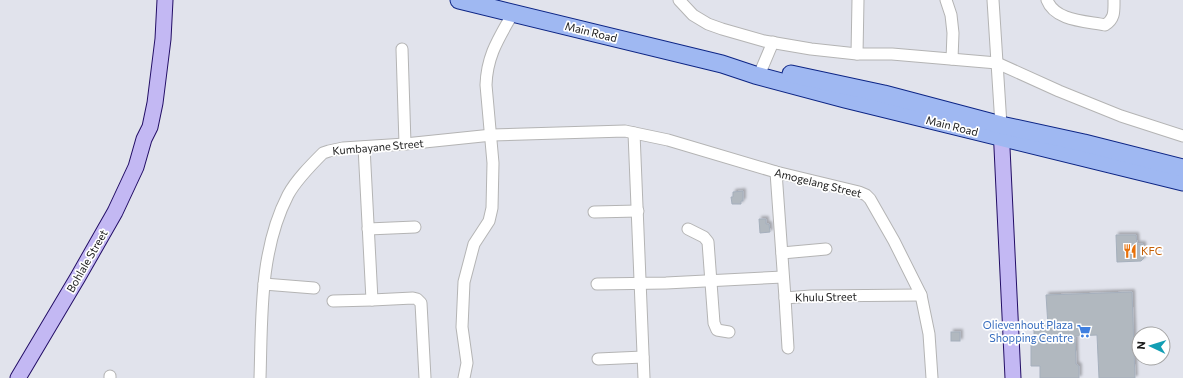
<svg xmlns="http://www.w3.org/2000/svg" width="1183" height="378" font-family="Commissioner,sans-serif">
<defs>
<filter id="shadow"><feDropShadow dx="2.5" dy="-2.5" stdDeviation="1" flood-color="#0004"/></filter>
</defs>
<rect width="100%" height="100%" fill="#e1e3ec"/>
<!-- building -->
<g fill="#b1b8bf" stroke="#a5afbc" filter="url(#shadow)">
<polygon points="743,191 743,201 741,201 741,204 732,204 731,197 733,197 733,192"/>
<polygon points="759,219 766,219 766,224 769,224 770,232 760,233"/>
<polygon points="1116,235 1136,235 1137,244 1143,244 1144,258 1141,261 1117,262"/>
<polygon points="1132,292 1135,378 1099,378 1097,335 1075,336 1076,364 1079,366 1079,378 1040,378 1040,366 1031,366 1031,340 1034,340 1034,326 1048,326 1046,295"/>
<rect x="951" y="332" width="9" height="9"/>
</g>
<g fill="none" stroke-linecap="round" stroke-linejoin="round">
<defs>
<g id="street">
<polyline points="679,0 693,15 708,24 722,29 764,41 811,49 857,54 892,54 997,63 1059,91 1121,116 1183,136"/>
<polyline points="946,0 951,15 953,33 952,59"/>
<polyline points="993,0 1001,125"/>
<path d="M 1047,0 C 1055,21 1085,21 1105,25 C 1115,19 1114,11 1114,0"/>
<polyline points="402,49 405,144"/>
<polyline points="857,54 858,0"/>
<polyline points="762,68 773,42"/>
<polyline points="634,133 644,378"/>
<polyline points="364,147 372,300 413,298 417,299 421,303 425,378"/>
<polyline points="776,172 785,298 811,296 921,295"/>
<polyline points="594,212 638,211"/>
<polyline points="368,229 415,227"/>
<polyline points="688,229 704,237 708,242 714,323 717,330 729,332"/>
<polyline points="782,253 826,249"/>
<polyline points="264,284 314,288"/>
<polyline points="597,284 666,283 783,277"/>
<polyline points="785,298 788,348"/>
<polyline points="333,301 372,300"/>
<polyline points="598,359 643,357"/>
<polyline points="110,378 110,376"/>
<path d="M 260,378 C 262,318 259,251 288,195 C 296,180 311,165 323,153 L 329,151 L 343,148 L 405,144 L 492,135 L 625,131 L 668,140 L 776,172 L 859,192 L 866,195 L 870,199 L 894,241 L 921,295 L 929,334 L 932,378"/>
<path d="M 464,378 L 467,363 L 462,327 L 464,282 L 474,244 L 489,221 L 492,208 L 493,163 L 486,85 C 487,55 499,38 513,13"/>
</g>
<g id="secondary">
<polyline points="1001,127 1013,378"/>
<polyline points="18,378 78,277 115,212 136,167 144,139 150,127 155,103 163,39 165,0"/>
</g>
<g id="primary">
<polyline points="459,0 722,64 755,75 845,99 1183,182"/>
<polyline points="791,74 884,94 1001,125 1084,143 1183,168"/>
</g>
</defs>
<!-- street casing -->
<use href="#street" stroke="#b4b4b4" stroke-width="13"/>
<!-- secondary casing -->
<use href="#secondary" stroke="#230e66" stroke-width="17"/>
<!-- primary casing -->
<use href="#primary" stroke="#0d2585" stroke-width="19"/>
<!-- street -->
<use href="#street" stroke="#fff" stroke-width="11"/>
<!-- secondary -->
<use href="#secondary" stroke="#c3b8f3" stroke-width="15"/>
<!-- primary -->
<use href="#primary" stroke="#9fb8f2" stroke-width="17"/>
</g>
<!-- icons -->
<defs>
<symbol id="restaurant-bare" viewBox="-9 -9 18 18"><path d="M-5-6h1v4h1v-4h1v4h1v-4h1v5L-1.5 .5V6h-2V.5L-5-1ZM5-6V6H3V1.5H1.5Q1.5-4 5-6Z" fill="#e8710a" stroke="#fff" stroke-width="2.5" paint-order="stroke"/></symbol>
<symbol id="supermarket-bare" viewBox="-9 -9 18 18"><path d="M-6-5.5h2.5l.6 2H6L4.5 2H-2.5L-4.4-4H-6ZM-1.5 3.2a1.3 1.3 0 1 0 .1 0ZM3 3.2a1.3 1.3 0 1 0 .1 0Z" fill="#3f7fe0" stroke="#fff" stroke-width="2.5" paint-order="stroke"/></symbol>
</defs>
<g fill-rule="evenodd">
<use href="#restaurant-bare" x="1120" y="241" width="20" height="20"/>
<use href="#supermarket-bare" x="1074" y="321" width="20" height="20"/>
</g>
<g text-anchor="middle" stroke-width="3.5" stroke-linejoin="round" paint-order="stroke">
<!-- street labels -->
<g font-size="11" fill="#1b1b1b" stroke="#fff">
<text transform="translate(591 32) rotate(14)" y="4">Main Road</text>
<text transform="translate(952 126) rotate(14)" y="4">Main Road</text>
<text transform="translate(378 147) rotate(-5)" y="4">Kumbayane Street</text>
<text transform="translate(818 183) rotate(14)" y="4">Amogelang Street</text>
<text transform="translate(87 261) rotate(-60)" y="4">Bohlale Street</text>
<text transform="translate(826 297) rotate(-1)" y="4">Khulu Street</text>
</g>
<!-- food labels -->
<g font-size="11" fill="#c56008" stroke="#fff" text-anchor="start">
<text x="1141" y="255">KFC</text>
</g>
<!-- shop labels -->
<g font-size="11" fill="#366cbe" stroke="#fff" text-anchor="end">
<text x="1073" y="329">Olievenhout Plaza<tspan x="1073" dy="13">Shopping Centre</tspan></text>
</g>
</g>
<!-- north arrow -->
<g transform="translate(1151 346) rotate(274)"><circle r="19" fill="#ffffff" stroke="#a4a4a4"/>
<path d="M0-3L7 15L0 10L-7 15Z" fill="#129eb4"/>
<text y="-6" font-size="11" font-weight="bold" text-anchor="middle" fill="#1b1b1b">N</text>
</g>
</svg>
